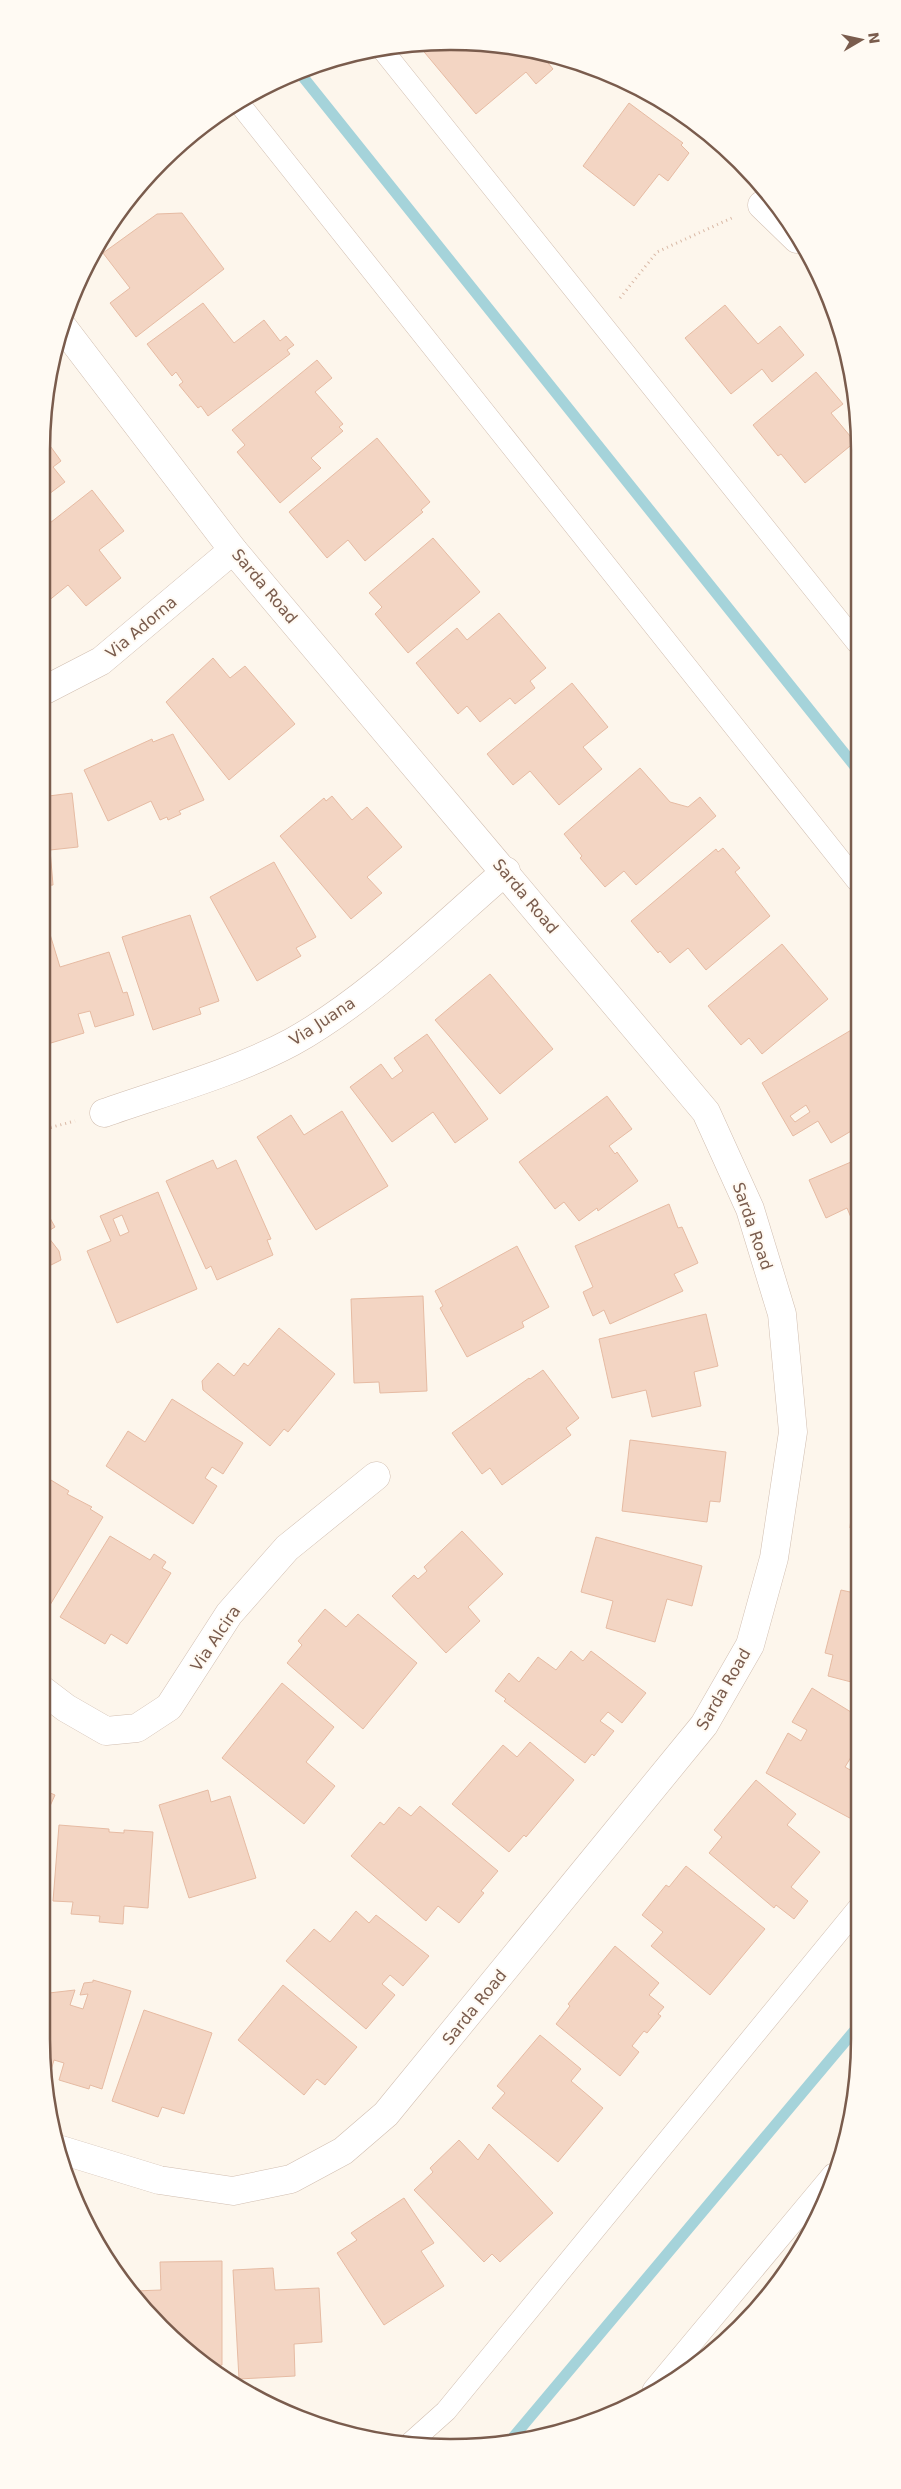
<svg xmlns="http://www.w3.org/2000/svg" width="901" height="2489" font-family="'DejaVu Sans',sans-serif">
<rect width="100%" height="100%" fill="#fdf6ec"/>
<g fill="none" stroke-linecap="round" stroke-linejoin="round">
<!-- stream -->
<g stroke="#a5d3da" stroke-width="11">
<polyline points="299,72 857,769"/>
<polyline points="510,2441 860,2024"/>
</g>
</g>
<!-- building -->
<g fill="#f3d5c3" stroke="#e6bba3" fill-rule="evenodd">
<polygon points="474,42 539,52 553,69 536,84 526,72 476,114 420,47 424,44"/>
<polygon points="563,58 573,62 569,65"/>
<polygon points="629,103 683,143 681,145 689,153 668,181 659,174 634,206 583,166"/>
<polygon points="145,181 147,184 131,196"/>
<polygon points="182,213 224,269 136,337 110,303 130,288 103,253 157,214"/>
<polygon points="203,303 234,343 264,320 280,341 286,336 294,345 287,350 290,354 208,416 201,406 198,408 179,385 183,382 176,372 172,376 147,344"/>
<polygon points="725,305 758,344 780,326 804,355 772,382 762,369 731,394 685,338"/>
<polygon points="317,360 332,378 315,392 343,424 339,427 343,431 311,458 321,468 280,503 237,452 245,445 232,430"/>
<polygon points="816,372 843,404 831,413 855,442 805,483 781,454 778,456 753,425"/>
<polygon points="43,436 61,461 53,467 65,482 41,500"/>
<polygon points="377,438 430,502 421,510 423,512 365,561 348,540 327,558 289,512"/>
<polygon points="92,490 124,531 99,550 121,578 86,606 68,585 42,606 41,530"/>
<polygon points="433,538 480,592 408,653 375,614 382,607 369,593"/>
<polygon points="499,613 546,668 530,681 535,688 515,704 510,698 480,722 467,706 458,714 416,663 457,628 467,640"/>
<polygon points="213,658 230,678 245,666 295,724 229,780 166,702"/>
<polygon points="572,683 608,727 583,747 602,769 559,805 530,771 513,785 487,754"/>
<polygon points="173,734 204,800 179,811 181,814 168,820 167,817 160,820 151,801 108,821 84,770 152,739 153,742"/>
<polygon points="640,768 670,802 688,807 700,797 716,816 636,885 624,871 605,887 580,858 582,856 564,834"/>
<polygon points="72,793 78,847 50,850 53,885 41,886 41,797"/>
<polygon points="332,796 352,820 367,807 402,847 367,877 382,893 351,919 280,836 324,798 326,801"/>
<polygon points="723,848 740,868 735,872 770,916 706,970 688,948 670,963 660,951 658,953 631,921 716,849 718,852"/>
<polygon points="274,862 316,937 296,948 301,956 257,981 210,897"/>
<polygon points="190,915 219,1001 199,1008 201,1014 153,1030 122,937"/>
<polygon points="49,931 60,967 109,952 123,993 127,992 134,1015 95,1027 90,1011 78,1014 84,1033 41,1046 41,933"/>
<polygon points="782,944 828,999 762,1054 749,1038 741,1045 708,1006"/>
<polygon points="490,974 553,1049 500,1094 435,1020"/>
<path d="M 858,1026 L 858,1127 L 831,1143 L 818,1121 L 793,1136 L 762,1083 ZM 806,1105 L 810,1112 L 795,1122 L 790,1116 Z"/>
<polygon points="427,1034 488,1119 455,1143 433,1112 392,1142 350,1087 381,1064 392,1079 403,1071 394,1058"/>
<polygon points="607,1096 632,1129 609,1146 615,1154 617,1152 638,1181 598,1211 597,1208 579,1221 564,1202 555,1209 519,1162"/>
<polygon points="342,1111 388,1186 316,1230 257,1137 291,1115 304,1135"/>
<polygon points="858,1159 858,1234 847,1208 826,1218 809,1180"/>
<polygon points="213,1160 217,1169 236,1160 271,1239 267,1240 273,1255 217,1280 211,1266 206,1269 166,1181"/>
<path d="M 158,1192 L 197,1289 L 117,1323 L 87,1251 L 111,1241 L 100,1216 ZM 122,1215 L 129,1232 L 120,1236 L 113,1219 Z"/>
<polygon points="41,1202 55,1227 45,1233 59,1251 61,1260 41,1270"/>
<polygon points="669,1204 678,1228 682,1227 698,1263 674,1274 683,1291 610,1324 604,1310 593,1316 583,1292 593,1287 575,1246"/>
<polygon points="517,1246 549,1307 522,1322 524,1327 467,1357 440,1308 443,1306 435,1291"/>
<polygon points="423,1296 427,1391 380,1393 379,1382 354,1383 351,1299"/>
<polygon points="706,1314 718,1366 694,1372 701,1406 652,1417 646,1390 612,1398 599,1339"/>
<polygon points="279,1328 335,1374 288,1432 284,1429 270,1446 203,1390 202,1381 218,1363 234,1376 244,1363 248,1366"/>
<polygon points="543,1370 579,1418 566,1428 571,1435 502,1485 490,1468 482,1474 452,1433 529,1378 530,1379"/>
<polygon points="172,1399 243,1443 223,1474 212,1467 205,1478 217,1486 193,1524 106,1466 128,1431 145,1442"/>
<polygon points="630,1440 726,1452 720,1502 710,1501 707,1522 622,1511"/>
<polygon points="41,1474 69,1491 67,1494 92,1507 90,1509 103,1517 50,1605 41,1600"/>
<polygon points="854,1486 859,1487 859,1529 850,1528"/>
<polygon points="462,1531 503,1574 468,1607 480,1621 446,1653 392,1596 414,1575 418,1579 427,1571 424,1567"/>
<polygon points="110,1536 150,1560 154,1554 166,1562 162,1568 171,1573 127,1644 111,1634 105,1644 60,1617"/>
<polygon points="596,1537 702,1566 692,1606 667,1599 655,1642 606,1628 613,1601 581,1592"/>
<polygon points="841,1590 859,1594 859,1684 828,1676 833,1655 825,1653"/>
<polygon points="325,1609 346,1627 358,1614 417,1663 363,1729 287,1663 302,1645 298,1641"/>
<polygon points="571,1651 583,1661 591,1651 646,1693 622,1723 608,1712 600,1721 614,1731 594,1756 592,1754 585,1763 504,1701 506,1699 495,1691 509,1673 519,1682 538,1657 556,1670"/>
<polygon points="282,1683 334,1727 306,1762 335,1786 304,1824 222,1758"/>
<polygon points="812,1688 859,1717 859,1744 845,1767 859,1775 859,1823 766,1773 788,1733 801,1741 807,1730 792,1722"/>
<polygon points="530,1742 574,1780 526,1837 524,1835 509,1852 452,1804 503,1745 517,1757"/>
<polygon points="756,1780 796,1814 787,1825 820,1852 791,1887 808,1901 794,1919 776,1905 774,1908 709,1853 722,1837 714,1830"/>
<polygon points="41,1789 55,1795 41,1826"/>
<polygon points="208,1790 211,1802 230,1796 256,1878 189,1898 159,1805"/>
<polygon points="420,1806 498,1871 481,1891 484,1893 459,1923 438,1906 426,1921 351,1856 380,1822 384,1825 399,1807 411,1816"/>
<polygon points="59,1825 109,1829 109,1832 124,1833 124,1830 153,1832 148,1908 124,1906 123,1924 99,1922 100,1916 71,1914 73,1902 53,1901"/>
<polygon points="686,1866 765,1929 710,1995 651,1946 663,1932 642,1915 666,1885 669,1887"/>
<polygon points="356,1911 369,1923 376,1915 429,1956 403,1986 390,1975 382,1984 395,1995 366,2029 286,1961 314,1929 330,1942"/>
<polygon points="615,1946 659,1983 649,1995 664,2007 658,2014 661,2016 647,2033 644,2031 632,2046 639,2052 620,2076 556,2024 570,2006 568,2004"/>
<polygon points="93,1980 131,1991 102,2089 90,2085 89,2089 59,2080 64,2063 54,2060 49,2077 45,2075 41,2039 41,2004 45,2005 49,1993 75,1990 70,2005 83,2009 88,1994 80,1995 84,1983 93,1982"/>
<polygon points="283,1985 357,2047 325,2085 317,2079 304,2095 238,2040"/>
<polygon points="144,2010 212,2033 184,2114 162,2107 158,2117 112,2101"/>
<polygon points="540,2035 581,2069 571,2081 603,2108 558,2162 492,2108 505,2093 497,2086"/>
<polygon points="459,2140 478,2160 489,2144 553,2213 500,2262 492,2254 484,2262 414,2190 433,2172 430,2168"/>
<polygon points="404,2198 434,2243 421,2251 444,2286 384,2325 337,2253 357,2240 351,2233"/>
<polygon points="798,2249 791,2266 736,2331"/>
<polygon points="222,2261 222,2365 205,2366 143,2309 134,2291 161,2290 160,2262"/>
<polygon points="273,2268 275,2290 319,2288 322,2342 294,2344 295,2376 239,2379 233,2270"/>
</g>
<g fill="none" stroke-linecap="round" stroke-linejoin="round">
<defs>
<g id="lane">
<polyline points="381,48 857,643"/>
<polyline points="238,102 857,881"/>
<polyline points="653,2390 833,2174"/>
<polyline points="408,2445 446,2411 859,1907"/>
</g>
<g id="street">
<polyline points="762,205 797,239"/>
<polyline points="41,692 101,661 233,550"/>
<path d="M 104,1113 C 167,1091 234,1073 292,1042 C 368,1000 440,928 506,871"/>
<polyline points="41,1689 66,1708 106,1731 137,1728 169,1707 229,1614 287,1548 376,1476"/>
<polyline points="58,2149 159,2180 233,2191 291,2179 343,2151 386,2114 704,1725 750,1645 774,1558 793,1432 782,1314 750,1209 706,1112 233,550 62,326"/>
</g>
</defs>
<!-- lane casing -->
<use href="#lane" stroke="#d1beb0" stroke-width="22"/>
<!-- street casing -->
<use href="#street" stroke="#d1beb0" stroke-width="29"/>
<!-- path -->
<g stroke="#d9b8a5" stroke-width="3" stroke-dasharray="1 4" stroke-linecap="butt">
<polyline points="620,298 657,252 734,217"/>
<polyline points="41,1130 75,1121"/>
</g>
<!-- lane -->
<use href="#lane" stroke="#fff" stroke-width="21"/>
<!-- street -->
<use href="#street" stroke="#fff" stroke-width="28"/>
</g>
<g text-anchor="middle" stroke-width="4" stroke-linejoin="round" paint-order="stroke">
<!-- street labels -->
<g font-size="16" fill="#7a5c4d" stroke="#fffaf3">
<text transform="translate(265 586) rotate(50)" y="6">Sarda Road</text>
<text transform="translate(141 627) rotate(-40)" y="6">Via Adorna</text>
<text transform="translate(526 896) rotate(50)" y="6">Sarda Road</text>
<text transform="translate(322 1021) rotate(-33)" y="6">Via Juana</text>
<text transform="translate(753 1226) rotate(71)" y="6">Sarda Road</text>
<text transform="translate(215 1638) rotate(-56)" y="6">Via Alcira</text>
<text transform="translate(723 1689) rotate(-60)" y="6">Sarda Road</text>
<text transform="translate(474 2007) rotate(-51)" y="6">Sarda Road</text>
</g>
</g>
<!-- crop -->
<path d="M0 0H901V2489H0ZM450 50H451A400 400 0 0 1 851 450V2039A400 400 0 0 1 451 2439H450A400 400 0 0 1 50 2039V450A400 400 0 0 1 450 50Z" fill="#fffaf3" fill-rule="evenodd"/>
<path fill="none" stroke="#7a5c4d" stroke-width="2.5" d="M450 50H451A400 400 0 0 1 851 450V2039A400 400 0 0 1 451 2439H450A400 400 0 0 1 50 2039V450A400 400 0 0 1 450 50Z"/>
<!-- north arrow -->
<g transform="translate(861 40) rotate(81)" stroke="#fffaf3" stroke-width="4" paint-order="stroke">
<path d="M0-4L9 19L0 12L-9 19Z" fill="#7a5c4d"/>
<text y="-8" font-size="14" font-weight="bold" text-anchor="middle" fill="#7a5c4d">N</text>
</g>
</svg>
